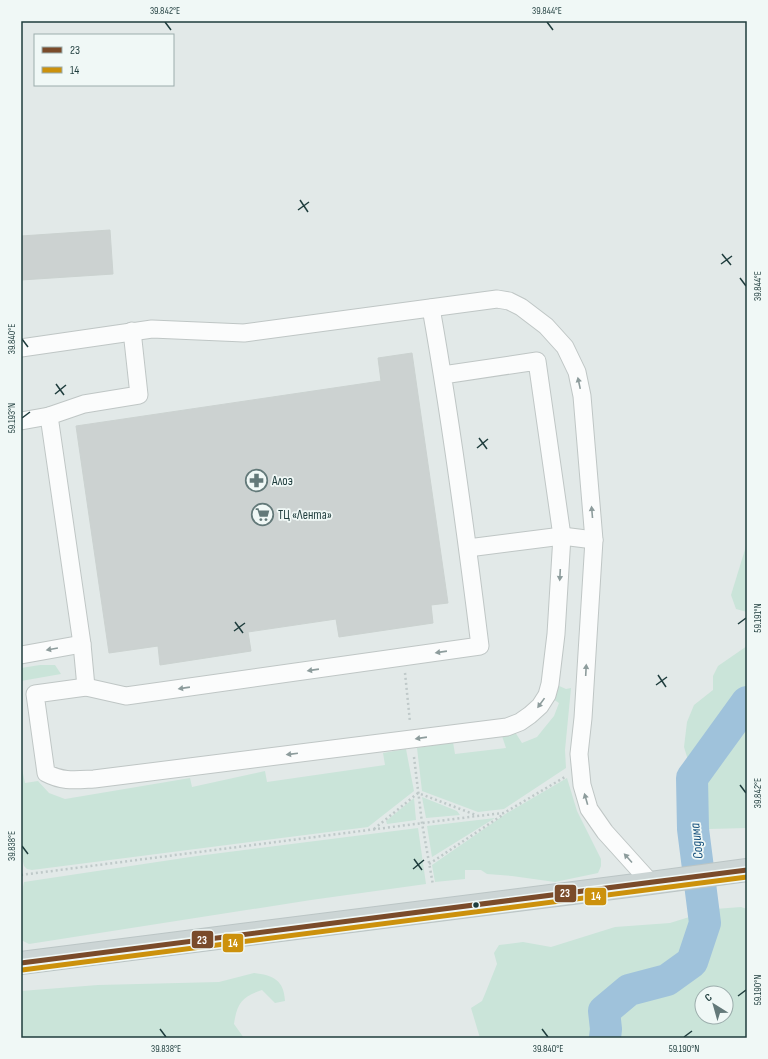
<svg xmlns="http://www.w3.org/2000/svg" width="768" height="1059" font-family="'Sofia Sans Condensed',sans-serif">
<rect width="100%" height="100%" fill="#e2e9e8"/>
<!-- green -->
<g fill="#cae4d9" fill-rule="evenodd">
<polygon points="747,543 747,612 736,609 731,595"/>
<polygon points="747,646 747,828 709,829 684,747 687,722 694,705 713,690 713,676 718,666"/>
<polygon points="40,665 55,665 61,674 21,681 21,668"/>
<polygon points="557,685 566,689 571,688 565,750 566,768 504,809 478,812 422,791 417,748 453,742 455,754 506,748 502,736 515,732 522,743 537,737 545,727 554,716 559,703 550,697"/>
<polygon points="406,749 414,791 368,827 32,870 27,869 24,866 21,853 21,764 25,783 38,781 49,793 65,799 190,778 192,787 265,771 267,782 385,765 383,753"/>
<polygon points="567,778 577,811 601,859 601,866 598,873 555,882 512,876 487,874 481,870 465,870 465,879 435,882 432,865 507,813"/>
<polygon points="422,797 457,811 460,815 426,818"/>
<polygon points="414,798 416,820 387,824 386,821"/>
<polygon points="495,818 432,857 427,826"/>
<polygon points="418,828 426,884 311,900 29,944 21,940 21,897 24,882 197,856"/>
<path d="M 741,907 L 747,909 L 747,1038 L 480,1038 L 471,1008 L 482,1001 L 485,994 L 497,964 L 494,953 L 499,945 L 523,942 L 551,947 L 615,927 L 670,923 L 715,909 ZM 702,993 L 726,993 L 726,1017 L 702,1017 Z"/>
<path d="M 254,973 C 273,975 284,980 285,1001 L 275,1003 L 262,990 C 242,997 237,1003 234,1024 L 244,1038 L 21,1038 L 21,991 L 98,985 L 219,982 Z"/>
</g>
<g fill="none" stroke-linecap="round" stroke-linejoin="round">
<!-- river -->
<polyline stroke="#9fc2db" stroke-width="32" points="605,1038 606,1029 604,1011 629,990 667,980 692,962 705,923 693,829 692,778 747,702"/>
</g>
<!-- building -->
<g fill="#ccd2d1" stroke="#cbd2d0">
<polygon points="110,230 113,274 21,280 21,236"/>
<polygon points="412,353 448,603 431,605 433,623 339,637 336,619 248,632 251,651 160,665 158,646 109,653 76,426 381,381 378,358"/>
</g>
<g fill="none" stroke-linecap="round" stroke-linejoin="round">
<defs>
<g id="minor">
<path d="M 431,308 C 451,420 466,533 480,646 L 126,696 L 86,687 L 35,694 L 46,773 C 63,782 75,780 94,779 L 507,727 L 520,722 L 530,715 L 540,706 L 547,695 L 550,684 L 556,634 L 562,536 L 537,361 L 443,375"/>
<polyline points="21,348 152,329 244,333 497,299 509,301 521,307 546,326 565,347 577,372 582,396 594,540 583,718 579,754 582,785 589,809 605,832 651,883"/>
<polyline points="21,421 49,416"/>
<polyline points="468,548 562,536 594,540"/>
<polyline points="21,655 82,644"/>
<polyline points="86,687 82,644 49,416 84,404 139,395 132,331"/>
</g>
<polyline id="major" points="21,963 636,885 747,870"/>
</defs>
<!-- minor casing -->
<use href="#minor" stroke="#bfc6c5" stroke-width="19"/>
<!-- major casing -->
<use href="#major" stroke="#bbc5c5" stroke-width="24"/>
<!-- path -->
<g stroke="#bfc9c9" stroke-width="2.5" stroke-dasharray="2 3" stroke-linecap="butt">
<polyline points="405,673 410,722"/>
<polyline points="414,757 422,823 433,885"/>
<polyline points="374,829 418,793 476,815"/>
<polyline points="429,864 504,814"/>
<polyline points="21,875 477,816 504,813 565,777"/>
</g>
<!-- minor -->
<use href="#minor" stroke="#fbfcfc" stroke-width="17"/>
<!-- major -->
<use href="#major" stroke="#ccd5d5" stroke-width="22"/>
<defs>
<polyline id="bus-1" points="21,963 747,870"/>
<polyline id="bus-2" points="22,970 747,877"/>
</defs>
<!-- bus-1 casing -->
<use href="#bus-1" stroke="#f0f8f6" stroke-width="8"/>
<!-- bus-2 casing -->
<use href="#bus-2" stroke="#f0f8f6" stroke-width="8"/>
<!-- bus-1 -->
<use href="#bus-1" stroke="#7a4b2a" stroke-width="5"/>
<!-- bus-2 -->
<use href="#bus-2" stroke="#cc910c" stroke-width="5"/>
</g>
<!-- one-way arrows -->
<defs><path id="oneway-solid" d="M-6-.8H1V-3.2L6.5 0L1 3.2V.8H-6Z"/></defs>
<g fill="#8d9c9c">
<use href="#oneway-solid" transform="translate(579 383) rotate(-102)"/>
<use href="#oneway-solid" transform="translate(592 512) rotate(-95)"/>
<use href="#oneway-solid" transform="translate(560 575) rotate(93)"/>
<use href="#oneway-solid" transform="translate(52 649) rotate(170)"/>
<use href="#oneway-solid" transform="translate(441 652) rotate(172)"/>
<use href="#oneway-solid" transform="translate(313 670) rotate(172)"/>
<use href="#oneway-solid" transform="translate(586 670) rotate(-87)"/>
<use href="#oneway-solid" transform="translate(184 688) rotate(172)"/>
<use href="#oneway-solid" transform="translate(541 703) rotate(126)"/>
<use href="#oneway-solid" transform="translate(421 738) rotate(172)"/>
<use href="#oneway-solid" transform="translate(292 754) rotate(173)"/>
<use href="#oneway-solid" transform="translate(586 799) rotate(-106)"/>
<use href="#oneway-solid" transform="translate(628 858) rotate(-132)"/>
</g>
<!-- ticks -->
<path fill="none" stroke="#1f3d3d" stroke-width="1.5" d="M 165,22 L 171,30M 547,22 L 553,30M 300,200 L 308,212M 298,210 L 309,202M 722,254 L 731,265M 721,264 L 732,256M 740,278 L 746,286M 22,339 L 28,347M 56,384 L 64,395M 55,394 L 66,385M 22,418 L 30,412M 479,438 L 487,449M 477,448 L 488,439M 235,622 L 243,633M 738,624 L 746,618M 234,631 L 245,623M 658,675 L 666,687M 656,685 L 667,677M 740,785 L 746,793M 22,846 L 28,854M 414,859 L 422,870M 413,869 L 424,860M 738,996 L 746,990M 160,1029 L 166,1037M 542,1029 L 548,1037M 684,1037 L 692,1031"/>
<!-- icons -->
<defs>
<symbol id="pharmacy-ring" viewBox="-11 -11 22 22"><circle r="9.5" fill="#f0f8f6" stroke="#637979" stroke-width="1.5"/><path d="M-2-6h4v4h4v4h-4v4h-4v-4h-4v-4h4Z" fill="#637979"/></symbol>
<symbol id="supermarket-ring" viewBox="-11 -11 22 22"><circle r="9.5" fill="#f0f8f6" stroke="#637979" stroke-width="1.5"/><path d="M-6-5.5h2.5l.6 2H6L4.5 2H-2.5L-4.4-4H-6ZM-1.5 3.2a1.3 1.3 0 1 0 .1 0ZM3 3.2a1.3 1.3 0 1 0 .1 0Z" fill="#637979"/></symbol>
</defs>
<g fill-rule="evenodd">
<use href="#pharmacy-ring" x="244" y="468" width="25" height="25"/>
<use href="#supermarket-ring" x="250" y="502" width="25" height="25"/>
</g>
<!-- markers -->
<circle fill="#1f3d3d" stroke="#f0f8f6" stroke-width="1.5" cx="476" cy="905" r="3.5"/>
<g text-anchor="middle" stroke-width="3.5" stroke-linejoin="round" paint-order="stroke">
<!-- poi labels -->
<g font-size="13" fill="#1f3d3d" stroke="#f0f8f6" text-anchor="start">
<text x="272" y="485">Алоэ</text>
<text x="278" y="519">ТЦ «Лента»</text>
</g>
<!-- water labels -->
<g font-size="14" font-style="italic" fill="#15507d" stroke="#f0f8f6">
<text transform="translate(696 841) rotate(-96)" y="5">Содима</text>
</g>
</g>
<g stroke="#f0f8f6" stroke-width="1.5">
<rect x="554" y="884" width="23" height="19" rx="4" fill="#7a4b2a"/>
<rect x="584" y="887" width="23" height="19" rx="4" fill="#cc910c"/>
<rect x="191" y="930" width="23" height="19" rx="4" fill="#7a4b2a"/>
<rect x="222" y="933" width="22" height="20" rx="4" fill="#cc910c"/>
</g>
<g font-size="11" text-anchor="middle" font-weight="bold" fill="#fff">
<text x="565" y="897">23</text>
<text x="596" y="900">14</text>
<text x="202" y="944">23</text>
<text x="233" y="947">14</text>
</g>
<!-- border -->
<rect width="768" height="1059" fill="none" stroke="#f0f8f6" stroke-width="44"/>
<!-- legend -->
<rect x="34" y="34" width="140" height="52" fill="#f0f8f6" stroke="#9cadac"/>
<rect x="42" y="47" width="20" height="6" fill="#7a4b2a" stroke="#9cadac"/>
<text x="70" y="54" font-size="12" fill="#1f3d3d">23</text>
<rect x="42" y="67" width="20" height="6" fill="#cc910c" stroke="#9cadac"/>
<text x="70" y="74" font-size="12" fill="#1f3d3d">14</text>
<!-- north arrow -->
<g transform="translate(714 1005) rotate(323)"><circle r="19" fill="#f0f8f6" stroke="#9cadac"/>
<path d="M0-3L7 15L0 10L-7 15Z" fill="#637979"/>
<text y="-6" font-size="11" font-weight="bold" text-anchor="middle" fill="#1f3d3d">С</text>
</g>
<rect x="22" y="22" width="724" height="1015" fill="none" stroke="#1f3d3d" stroke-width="1.5"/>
<g font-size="10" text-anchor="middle" fill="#1f3d3d">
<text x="165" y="14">39.842°E</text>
<text x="547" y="14">39.844°E</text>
<text transform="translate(757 286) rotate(-90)" y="4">39.844°E</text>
<text transform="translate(11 339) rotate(-90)" y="4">39.840°E</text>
<text transform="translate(11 418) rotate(-90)" y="4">59.193°N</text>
<text transform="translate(757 618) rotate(-90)" y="4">59.191°N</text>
<text transform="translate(757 793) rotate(-90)" y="4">39.842°E</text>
<text transform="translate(11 846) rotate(-90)" y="4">39.838°E</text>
<text transform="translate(757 990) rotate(-90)" y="4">59.190°N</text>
<text x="166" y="1052">39.838°E</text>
<text x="548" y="1052">39.840°E</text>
<text x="684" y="1052">59.190°N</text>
</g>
</svg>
